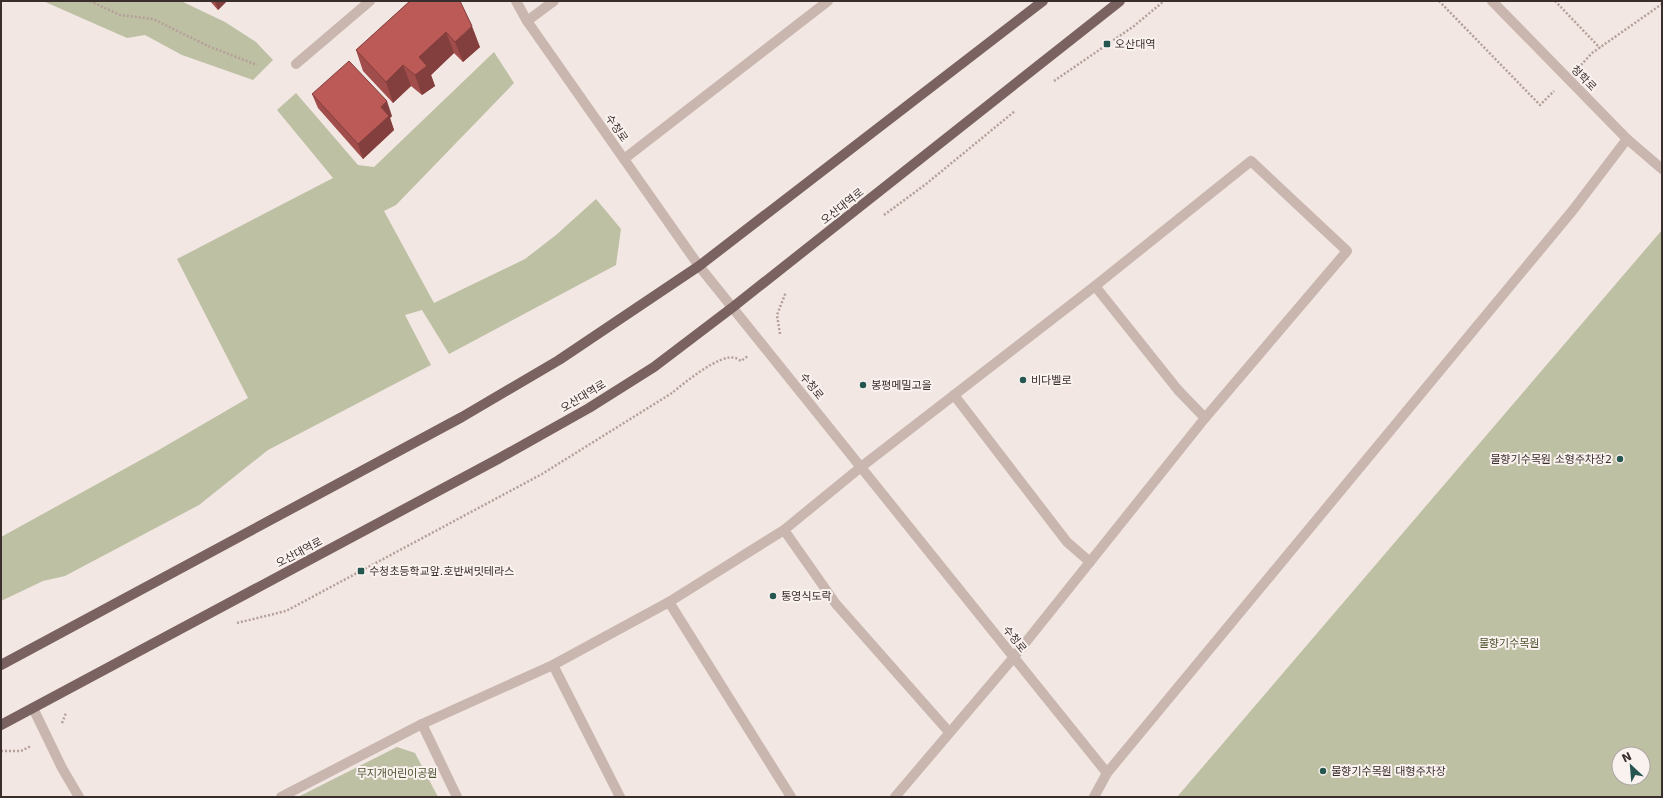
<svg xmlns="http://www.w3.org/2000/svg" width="1663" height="798" font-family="'DejaVu Sans','Noto Sans KR',sans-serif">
<rect width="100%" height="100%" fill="#f2e7e3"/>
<!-- green -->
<g fill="#bdc0a3" fill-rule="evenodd">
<polygon points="43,1 181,1 225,22 256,42 273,60 253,80 182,55 145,35 127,38"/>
<polygon points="494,52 514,83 396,205 384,211 434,303 525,259 556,235 596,199 621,229 616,265 449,354 422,310 405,315 431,365 268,450 199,505 65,576 43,581 1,601 1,537 157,451 248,398 177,259 333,178 277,110 296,93 358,165 374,167"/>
<path d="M 1662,230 L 1662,797 L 1177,797 ZM 1619,754 L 1643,754 L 1643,778 L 1619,778 Z"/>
<polygon points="397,747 415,753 438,797 298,797"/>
</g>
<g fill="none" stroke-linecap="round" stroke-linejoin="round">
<!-- path -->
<g stroke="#b59f99" stroke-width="2.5" stroke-dasharray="2 2" stroke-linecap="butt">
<polyline points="90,1 120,15 153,19 208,46 257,65"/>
<polyline points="1439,1 1540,105 1554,91"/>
<polyline points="1555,1 1600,48"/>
<polyline points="1581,65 1592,53 1662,4"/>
<polyline points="1054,81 1134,26 1164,1"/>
<polyline points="884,215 926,184 1015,111"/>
<polyline points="780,334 777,315 786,292"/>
<path d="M 237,623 L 286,611 L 542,474 L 672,393 C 683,384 720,353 735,358 C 737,358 739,360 741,361 L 748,356"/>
<polyline points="62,723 66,713"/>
<polyline points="1,751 21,751 31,746"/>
</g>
<!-- minor -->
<g stroke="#c9b6af" stroke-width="10">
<polyline points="516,1 527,21 699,266 1107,773"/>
<polyline points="1492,1 1627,139 1662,169"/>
<polyline points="527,21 554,1"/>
<polyline points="296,64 370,1"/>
<polyline points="624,159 828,1"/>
<polyline points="1095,286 1178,390 1205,418"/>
<polyline points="954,395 1067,542 1090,562"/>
<polyline points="784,530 836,604 949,732"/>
<polyline points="669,602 791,797"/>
<polyline points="553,665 620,797"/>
<polyline points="33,708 62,768 79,797"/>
<polyline points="422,724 457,797"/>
<polyline points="281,797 422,724 553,665 669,602 784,530 861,467 1095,286 1251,161 1347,251 1205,418 1014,657 895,797"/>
<polyline points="1094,797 1107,773 1573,210 1627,139"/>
</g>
<!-- major -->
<g stroke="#79625f" stroke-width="10">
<polyline points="1,665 462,417 559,360 699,266 1043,1"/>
<polyline points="1,725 498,459 589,408 654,367 733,307 1120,1"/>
</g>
</g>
<!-- wall -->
<g fill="#a14d4b">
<polygon points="210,1 227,1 218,10"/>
<polygon points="410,1 480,47 463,62 454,53 431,75 435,86 422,95 411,86 393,103 363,71 356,50"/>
<polygon points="312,94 392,116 390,118 394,130 363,159 318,108"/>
</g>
<!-- shaded-wall -->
<g fill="#833f3d">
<polygon points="215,1 227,1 218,10"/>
<polygon points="472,26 480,47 463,62 455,42"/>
<polygon points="446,32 454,53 431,75 435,86 422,95 415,75 419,57"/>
<polygon points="403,65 411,86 393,103 386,82"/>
<polygon points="387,101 392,116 390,118 394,130 363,159 358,144 381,107"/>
</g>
<!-- building -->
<g fill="#bb5a57" stroke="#833f3d">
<polygon points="410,1 460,1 472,26 455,42 446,32 419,57 427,66 415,75 403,65 386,82 356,50"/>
<polygon points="349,61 387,101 381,107 389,116 358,144 312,94"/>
</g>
<!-- markers -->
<g fill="#255750" stroke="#faf2ef" stroke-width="1.5">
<rect x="1103" y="40" width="8" height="8" rx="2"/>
<circle cx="1023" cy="380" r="4"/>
<circle cx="863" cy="385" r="4"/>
<circle cx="1620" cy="459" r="4"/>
<rect x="357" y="567" width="8" height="8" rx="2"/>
<circle cx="773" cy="596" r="4"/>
<circle cx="1323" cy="771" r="4"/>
</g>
<g text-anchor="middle" stroke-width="4" stroke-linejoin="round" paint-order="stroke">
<!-- poi labels -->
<g font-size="11" fill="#392e2c" stroke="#faf2ef" text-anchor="start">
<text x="1115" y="48">오산대역</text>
<text x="1031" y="384">비다벨로</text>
<text x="871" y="389">봉평메밀고을</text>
<text x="1612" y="463" text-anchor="end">물향기수목원 소형주차장2</text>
<text x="369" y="575">수청초등학교앞.호반써밋테라스</text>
<text x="781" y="600">통영식도락</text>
<text x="1331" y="775">물향기수목원 대형주차장</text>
</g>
<!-- street labels -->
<g font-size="11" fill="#392e2c" stroke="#faf2ef">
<text transform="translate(1584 78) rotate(45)" y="4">청학로</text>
<text transform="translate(617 128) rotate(55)" y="4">수청로</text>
<text transform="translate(842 206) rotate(-38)" y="4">오산대역로</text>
<text transform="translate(812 386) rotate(51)" y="4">수청로</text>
<text transform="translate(583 396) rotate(-31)" y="4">오산대역로</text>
<text transform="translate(299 552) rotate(-28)" y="4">오산대역로</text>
<text transform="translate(1015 639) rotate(51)" y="4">수청로</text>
</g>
<!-- park labels -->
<g font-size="11" fill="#505532" stroke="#faf2ef">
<text x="1509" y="647">물향기수목원</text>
<text x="397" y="777">무지개어린이공원</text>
</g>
</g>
<!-- border -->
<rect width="1663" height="798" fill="none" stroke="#392e2c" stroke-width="4"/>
<!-- north arrow -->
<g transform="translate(1631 766) rotate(334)"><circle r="19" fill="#faf2ef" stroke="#ada4a1"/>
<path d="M0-3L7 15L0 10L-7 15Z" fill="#255750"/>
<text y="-6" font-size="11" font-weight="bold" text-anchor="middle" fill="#392e2c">N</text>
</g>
</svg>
